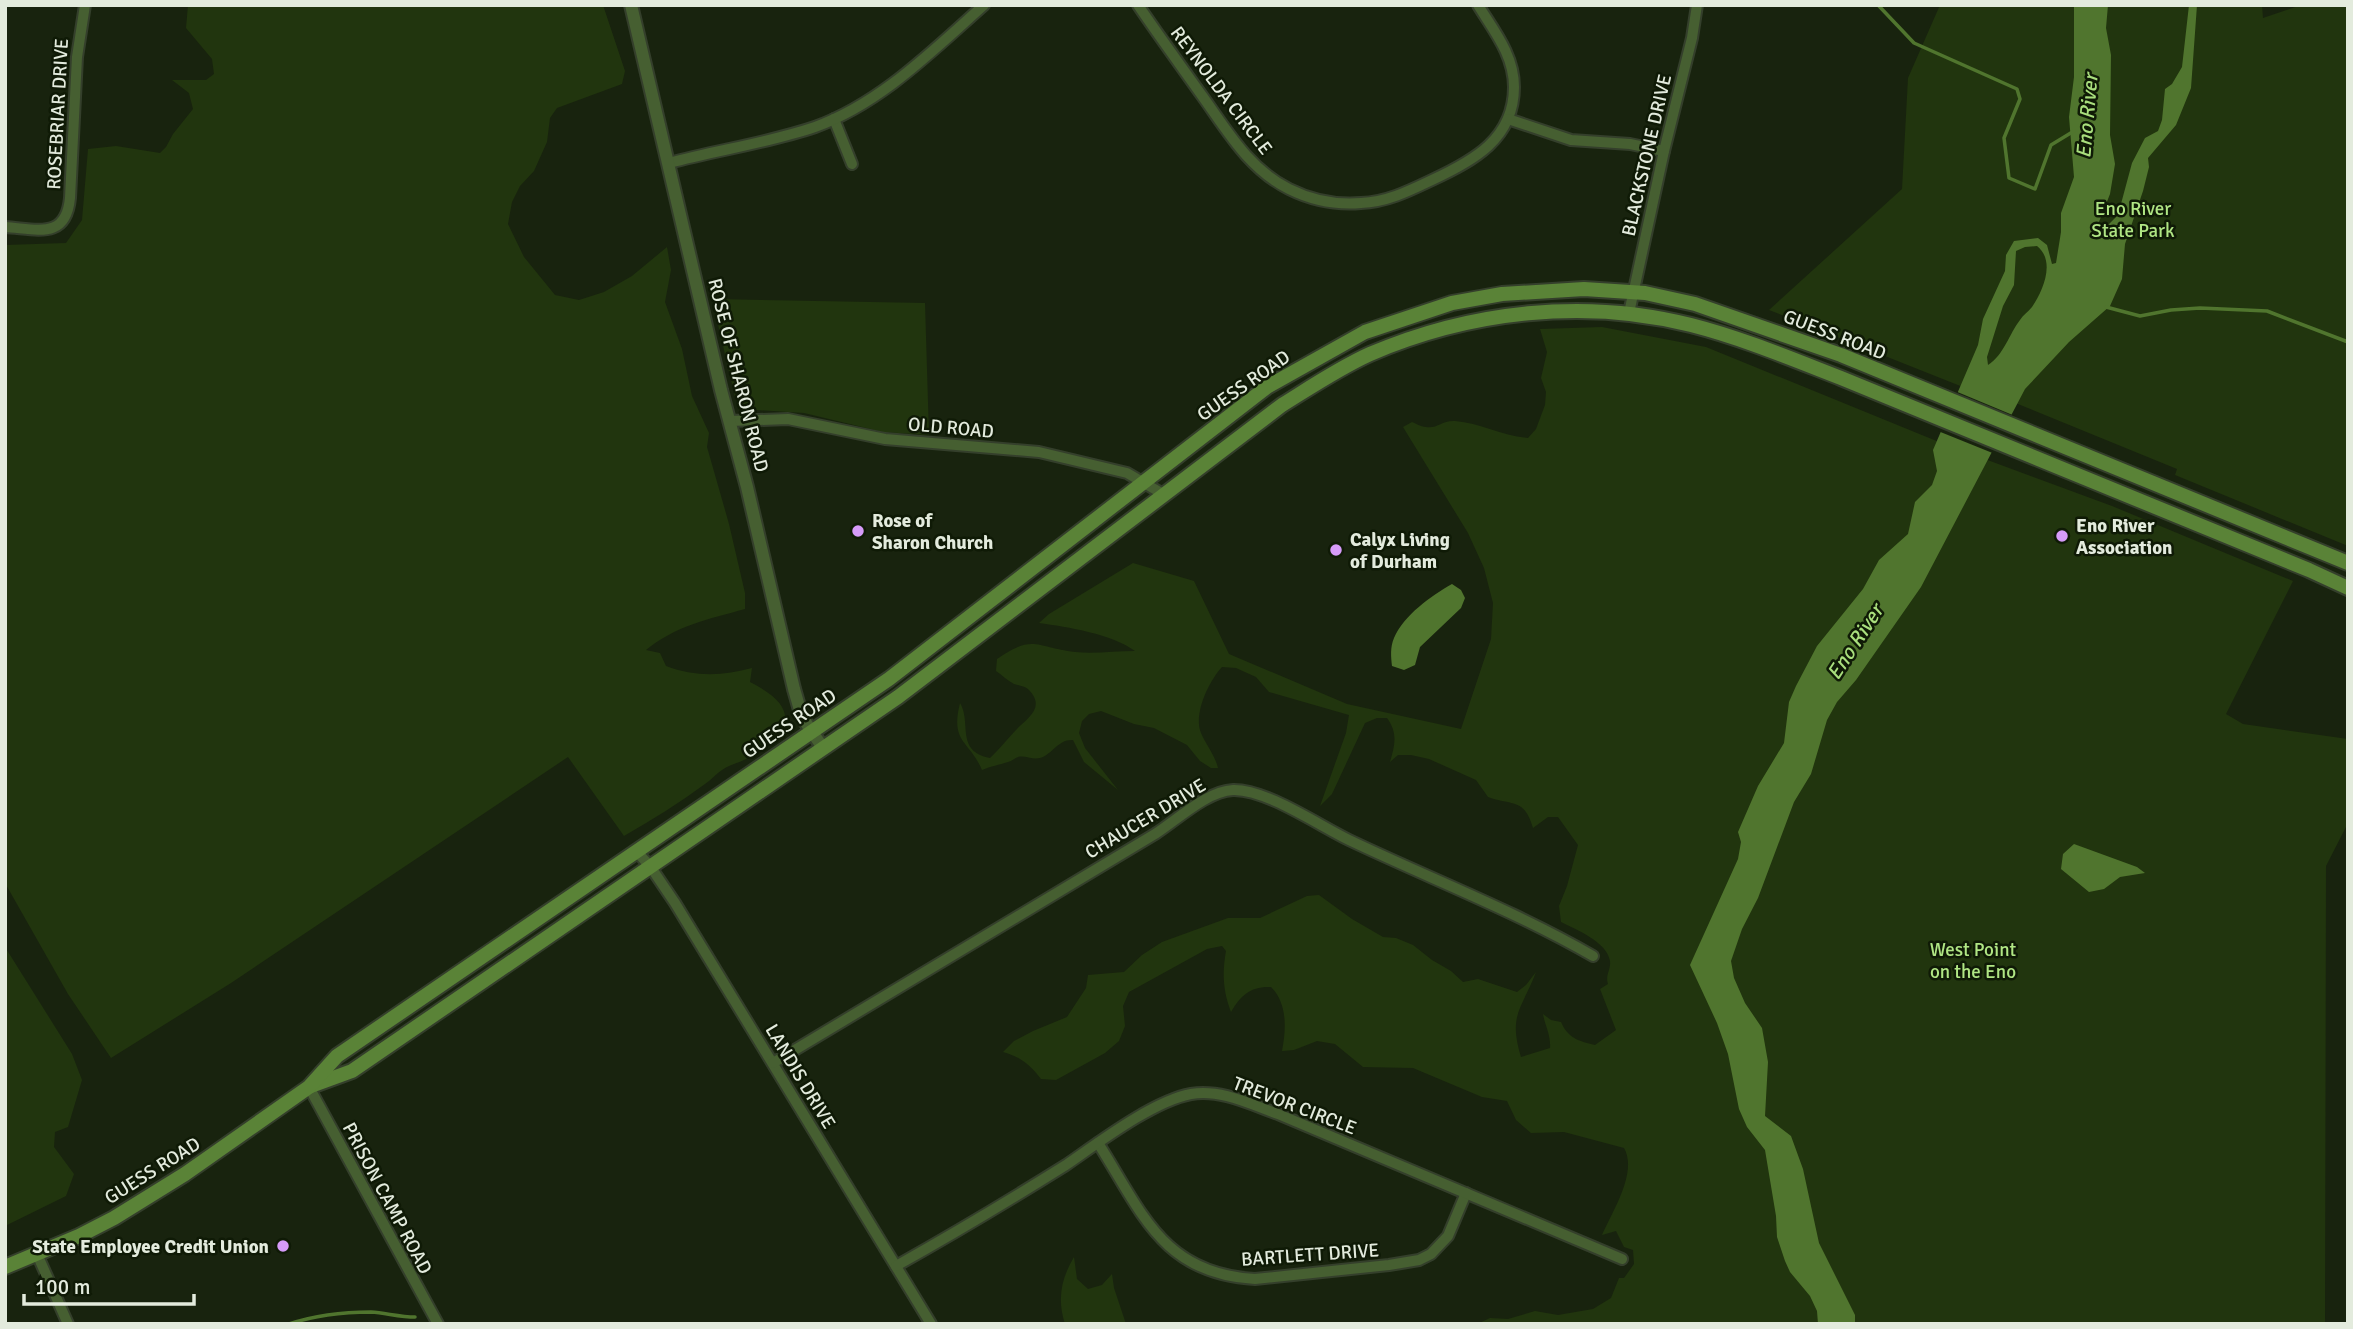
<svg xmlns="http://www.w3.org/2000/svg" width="2353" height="1329" font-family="Signika,sans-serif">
<rect width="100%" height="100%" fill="#18230e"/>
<!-- green -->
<g fill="#21350e">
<path d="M 188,5 L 603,5 L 625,71 L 622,84 L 557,108 L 550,118 L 547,142 L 534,171 L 520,186 L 512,202 L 508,224 L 524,257 L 555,295 L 579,300 L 604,292 L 632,276 L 667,247 L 671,270 L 665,302 L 682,349 L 692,396 L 709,433 L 707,447 L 729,524 L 745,593 L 745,609 C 709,619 675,626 646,650 L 660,653 L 666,666 C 695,677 723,676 752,668 L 750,682 C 804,709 790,733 746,759 C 738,763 729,765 722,770 C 716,774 711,780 705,784 C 679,803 652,820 624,836 L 568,757 L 231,983 L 111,1058 L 68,994 L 5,883 L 5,245 L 66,243 L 82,220 L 88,149 L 116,146 L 160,153 L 166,147 L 173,134 L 193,109 L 189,93 L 172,80 L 206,80 L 214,74 L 212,59 L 186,28 Z"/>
<polygon points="1940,5 2262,5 2263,18 2301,5 2348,5 2348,546 2175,475 2177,469 2018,404 1983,395 1769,310 1902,189 1908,78"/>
<polygon points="712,299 925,303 929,435 883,432 804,413 742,409 735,397"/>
<path d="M 1602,327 L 1706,347 L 1939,442 L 2112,506 L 2293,581 L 2226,714 L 2243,724 L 2348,739 L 2348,823 L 2326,866 L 2325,1324 L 1477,1324 L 1490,1318 L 1508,1319 L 1535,1311 L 1558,1315 L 1593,1309 L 1611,1298 L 1619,1278 L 1624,1278 L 1634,1264 L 1633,1250 L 1624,1247 L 1616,1231 L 1602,1235 C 1612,1212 1638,1172 1624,1148 L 1564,1132 L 1531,1133 L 1516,1120 L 1507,1101 L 1482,1097 L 1413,1068 L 1363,1067 L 1335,1044 L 1317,1041 L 1294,1050 L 1282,1051 C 1286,1030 1288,1004 1271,987 C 1251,986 1241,995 1231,1012 C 1223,991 1222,973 1226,951 L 1222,946 L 1207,949 L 1129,992 L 1123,1006 L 1125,1026 L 1119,1041 L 1105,1053 L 1056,1080 L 1041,1079 C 1030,1065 1021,1057 1003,1052 L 1014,1041 L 1033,1031 L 1067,1017 L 1086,988 L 1088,975 L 1124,972 L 1142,955 L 1162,942 L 1228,918 L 1260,918 L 1307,896 L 1319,895 L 1352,919 L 1383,937 L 1396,938 L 1413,945 L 1432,960 L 1451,971 L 1463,982 L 1478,979 L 1517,992 L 1526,985 L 1536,972 C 1522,1009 1508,1014 1521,1057 L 1550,1048 C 1551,1035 1545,1026 1543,1014 L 1551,1020 L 1561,1022 C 1568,1038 1578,1041 1595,1045 L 1616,1030 L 1600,989 L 1608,984 C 1605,975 1611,970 1610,961 C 1607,942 1577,930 1561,922 L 1559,906 L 1567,886 L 1578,845 L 1558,817 L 1548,817 L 1533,828 C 1524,798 1514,806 1488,797 L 1476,780 L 1429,759 L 1411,755 L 1398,755 L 1390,762 C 1395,745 1398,733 1387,718 L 1377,718 L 1365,723 L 1332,794 L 1320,806 L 1346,733 L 1349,715 L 1269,692 L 1256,677 L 1236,668 L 1222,667 C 1209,681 1193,714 1201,733 C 1206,745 1215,755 1218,768 L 1211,768 L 1200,761 L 1187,745 L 1154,728 L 1134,724 L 1101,711 L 1089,714 L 1082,721 L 1079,733 L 1085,748 L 1118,790 L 1084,762 L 1073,740 C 1058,739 1053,754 1040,758 C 1032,760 1025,755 1018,757 C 1015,758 1012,761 1008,762 C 999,765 991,766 982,770 C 969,740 950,743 960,703 C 972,723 955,751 990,758 C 1000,749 1007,739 1016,730 C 1027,718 1046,708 1029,690 C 1025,686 1020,686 1014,684 C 1008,681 1002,675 996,671 L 997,659 C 1034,633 1037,648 1075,652 C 1094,654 1116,651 1135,651 C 1112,634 1068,627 1039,623 L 1049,614 L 1133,563 L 1194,581 L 1229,654 L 1347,704 L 1461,729 L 1491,639 L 1493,603 L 1484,568 L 1468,533 L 1403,427 L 1412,422 C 1437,435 1437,420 1455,421 C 1480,423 1503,436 1528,438 L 1536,429 L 1545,405 L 1546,392 L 1541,378 L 1547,352 L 1540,329 Z"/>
<polygon points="5,947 72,1054 82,1080 68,1127 55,1132 54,1147 74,1174 66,1196 5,1226"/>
<path d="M 1074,1257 L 1077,1279 L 1088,1289 L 1102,1285 L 1112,1274 L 1114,1288 L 1126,1324 L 1065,1324 C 1057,1299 1061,1279 1074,1257 Z"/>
</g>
<!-- water -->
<g fill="#50752e" fill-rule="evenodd">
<path d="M 2074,5 L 2108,5 L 2106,28 L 2111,55 L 2110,135 L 2115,164 L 2110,194 L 2097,227 L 2099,237 L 2103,238 L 2107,226 L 2118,215 L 2132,163 L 2145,138 L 2158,131 L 2162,120 L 2165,89 L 2172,84 L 2182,67 L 2189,5 L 2197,5 L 2191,88 L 2176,125 L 2148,158 L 2149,167 L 2143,191 L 2125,244 L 2122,279 L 2110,306 L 2069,342 L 2025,389 L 1921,587 L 1856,680 L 1837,702 L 1827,720 L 1811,774 L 1794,802 L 1758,898 L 1742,929 L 1731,961 L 1734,978 L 1745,1003 L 1762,1028 L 1768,1062 L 1765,1116 L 1791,1136 L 1803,1169 L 1819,1243 L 1855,1315 L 1855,1324 L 1818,1324 L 1817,1311 L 1810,1296 L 1790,1272 L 1785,1261 L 1777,1237 L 1776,1216 L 1765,1150 L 1747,1127 L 1739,1109 L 1728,1054 L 1717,1023 L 1690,965 L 1738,859 L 1741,842 L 1738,832 L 1758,786 L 1784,743 L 1789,702 L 1796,686 L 1817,646 L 1863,589 L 1879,560 L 1908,534 L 1915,502 L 1932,485 L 1937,471 L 1933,450 L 1978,345 L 1983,319 L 2005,271 L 2006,255 L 2014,241 L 2038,238 L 2047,245 L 2052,264 L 2056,263 L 2061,232 L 2061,213 L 2074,177 L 2069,117 L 2074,77 ZM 2037,246 C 2056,261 2043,291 2032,307 C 2028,312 2023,315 2020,320 C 2009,334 2004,355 1988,365 L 1987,357 L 2003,306 L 2014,285 L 2016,251 L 2025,247 Z"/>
<path d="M 1452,584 L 1461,590 L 1465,598 L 1461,608 L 1420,647 L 1415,665 L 1404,670 L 1392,666 C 1391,657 1390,647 1394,638 C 1404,615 1431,596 1452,584 Z"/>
<polygon points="2074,844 2137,867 2145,873 2120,877 2104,889 2089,892 2061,869 2063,854"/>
</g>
<!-- pier -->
<polygon fill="#18230e" points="1955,391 2015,416 1995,454 1938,431"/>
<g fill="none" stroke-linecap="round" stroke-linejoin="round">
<!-- stream -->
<g stroke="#50752e" stroke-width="3.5">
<polyline points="1878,5 1914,43 2017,89 2020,99 2004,138 2009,178 2035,189 2051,145 2074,131"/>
<polyline points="2106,307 2140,316 2171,310 2200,308 2267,311 2348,342"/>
<path d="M 289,1324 C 316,1315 342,1312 371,1312 C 386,1313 400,1317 415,1317"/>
</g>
<defs>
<g id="minor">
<path d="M 1138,5 C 1159,36 1181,66 1203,97 C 1228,132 1249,169 1289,189 C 1311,200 1337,205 1361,203 C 1387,202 1409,191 1432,180 C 1473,161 1514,139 1514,87 C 1514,55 1494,31 1478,5"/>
<polyline points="834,119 852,164"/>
<polyline points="1508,119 1571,140 1630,144 1664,151"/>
<path d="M 669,163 C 717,150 768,143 815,127 C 881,103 932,51 984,5"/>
<path d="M 5,227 C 37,229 66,240 70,198 L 77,57 L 85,5"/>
<polyline points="1629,313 1664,151 1692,38 1697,5"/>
<polyline points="730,421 788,419 885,439 1039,452 1127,473 1163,494"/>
<polyline points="636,851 650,866 675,903 931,1324"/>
<path d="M 773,1063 L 1155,834 C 1177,820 1207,791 1233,790 C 1266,789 1318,825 1349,840 C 1431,879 1515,911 1593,956"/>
<polyline points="309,1087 438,1324"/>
<path d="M 1098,1143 C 1142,1212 1162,1274 1255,1279 L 1389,1265 L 1419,1260 L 1431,1254 L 1448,1236 L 1466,1193"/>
<polyline points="37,1254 68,1324"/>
<path d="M 896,1266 C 953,1234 1010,1200 1066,1165 C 1098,1143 1153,1101 1191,1094 C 1221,1089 1250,1104 1278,1114 L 1622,1259"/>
</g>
<polyline id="tertiary" points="631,5 721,390 747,487 794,689 802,717 823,748"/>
<g id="secondary">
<path d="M 311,1086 L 352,1071 L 898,697 L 1282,405 C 1311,387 1339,368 1370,354 C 1470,311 1585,298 1691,325 C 1742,338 1792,359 1841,378 L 2309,570 L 2348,588"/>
<polyline points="5,1267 79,1236 114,1218 185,1174 309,1087 337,1056 889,679 1267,387 1365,332 1452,303 1502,294 1584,289 1645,293 1695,304 1841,355 2348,563"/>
</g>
</defs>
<!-- minor casing -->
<use href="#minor" stroke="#343f2b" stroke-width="14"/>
<!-- tertiary casing -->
<use href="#tertiary" stroke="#343f2b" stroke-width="16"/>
<!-- secondary casing -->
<use href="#secondary" stroke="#343f2b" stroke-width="18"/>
<!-- minor -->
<use href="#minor" stroke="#465f31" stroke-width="10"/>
<!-- tertiary -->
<use href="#tertiary" stroke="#465f31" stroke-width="12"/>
<!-- secondary -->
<use href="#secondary" stroke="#5a8337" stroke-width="14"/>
</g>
<!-- markers -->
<g fill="#d69bf9" stroke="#0f1a06" stroke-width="2.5">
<circle cx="858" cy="531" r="7"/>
<circle cx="2062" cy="536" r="7"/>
<circle cx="1336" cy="550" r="7"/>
<circle cx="283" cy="1246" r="7"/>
</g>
<g text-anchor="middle" stroke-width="5" stroke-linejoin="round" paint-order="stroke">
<!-- street labels -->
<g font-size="19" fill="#e3ebdd" stroke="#0f1a06">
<text transform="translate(1222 90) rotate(53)" y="7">REYNOLDA CIRCLE</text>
<text transform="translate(57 114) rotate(-87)" y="7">ROSEBRIAR DRIVE</text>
<text transform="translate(1646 155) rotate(-77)" y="7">BLACKSTONE DRIVE</text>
<text transform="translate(1835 334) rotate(21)" y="7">GUESS ROAD</text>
<text transform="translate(739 375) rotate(76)" y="7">ROSE OF SHARON ROAD</text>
<text transform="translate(1243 385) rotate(-35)" y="7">GUESS ROAD</text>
<text transform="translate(951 427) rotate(5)" y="7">OLD ROAD</text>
<text transform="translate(789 723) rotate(-34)" y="7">GUESS ROAD</text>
<text transform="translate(1145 818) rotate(-31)" y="7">CHAUCER DRIVE</text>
<text transform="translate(801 1076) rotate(59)" y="7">LANDIS DRIVE</text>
<text transform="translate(1295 1105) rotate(21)" y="7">TREVOR CIRCLE</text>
<text transform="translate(152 1170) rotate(-32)" y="7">GUESS ROAD</text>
<text transform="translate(388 1198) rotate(62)" y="7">PRISON CAMP ROAD</text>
<text transform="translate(1310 1254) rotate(-4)" y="7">BARTLETT DRIVE</text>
</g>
<!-- park labels -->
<g font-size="19" fill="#b0e684" stroke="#0f1a06">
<text x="2133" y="215">Eno River<tspan x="2133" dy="22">State Park</tspan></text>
<text x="1973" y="956">West Point<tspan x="1973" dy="22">on the Eno</tspan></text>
</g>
<!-- poi labels -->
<g font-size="19" font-weight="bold" fill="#e3ebdd" stroke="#0f1a06" text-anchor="start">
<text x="872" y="527">Rose of<tspan x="872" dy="22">Sharon Church</tspan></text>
<text x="2076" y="532">Eno River<tspan x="2076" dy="22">Association</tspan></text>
<text x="1350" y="546">Calyx Living<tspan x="1350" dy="22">of Durham</tspan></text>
<text x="269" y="1253" text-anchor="end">State Employee Credit Union</text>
</g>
<!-- water labels -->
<g font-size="21" font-style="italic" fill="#a9df7d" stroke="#0f1a06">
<text transform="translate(2087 116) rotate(-85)" y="7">Eno River</text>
<text transform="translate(1855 642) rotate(-57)" y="7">Eno River</text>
</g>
</g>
<!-- border -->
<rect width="2353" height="1329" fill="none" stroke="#e3ebdd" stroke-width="14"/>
<!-- scale -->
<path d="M24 1294v10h170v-10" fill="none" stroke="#e3ebdd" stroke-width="3.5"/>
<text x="35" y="1294" font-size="21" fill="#e3ebdd" stroke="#0f1a06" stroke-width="5" paint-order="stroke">100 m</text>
</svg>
